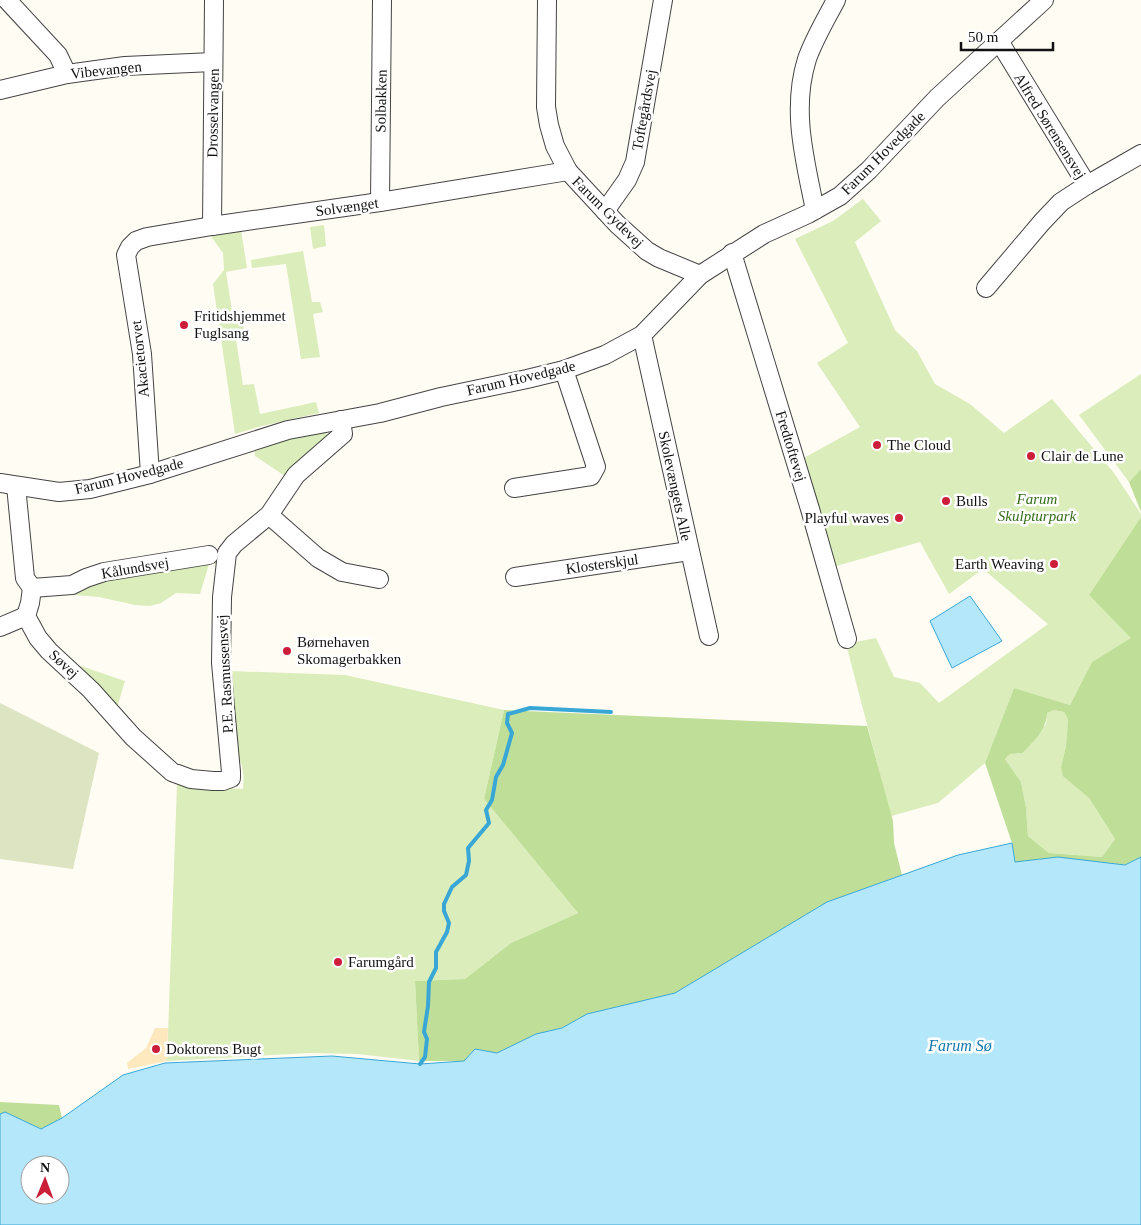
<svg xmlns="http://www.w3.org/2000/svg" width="1141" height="1225" font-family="'Times New Roman',serif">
<rect width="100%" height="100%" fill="#fffcf4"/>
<!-- green -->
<g fill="#daedba">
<polygon points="863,199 881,221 855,242 895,330 917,351 935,384 970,404 1004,433 1052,399 1114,473 1141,514 1141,517 1089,595 1132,638 1092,662 1070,705 1014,688 985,763 938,803 891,816 846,644 876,638 894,677 920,683 939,703 1048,624 983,569 949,594 920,542 833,567 802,459 860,427 817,363 848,343 795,239 833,221"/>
<polygon points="324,225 326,246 313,249 310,227"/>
<polygon points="241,230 247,268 226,272 234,324 243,323 244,331 235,333 243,385 254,384 260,414 316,402 319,413 262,426 235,434 213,284 224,270 223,253 210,235"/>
<polygon points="303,251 312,302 320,302 323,312 313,314 320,357 301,359 286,264 252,268 251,260"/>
<polygon points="1141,374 1141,469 1129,482 1079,415"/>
<polygon points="315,431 328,434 329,439 285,476 255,456 254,446"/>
<polygon points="219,557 219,563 217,564 209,564 200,594 176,593 161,603 150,606 135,605 99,597 74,595 75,591 99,579"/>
<polygon points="81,666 125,681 116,711 79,669"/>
<path d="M 230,671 L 345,675 L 504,710 L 484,799 L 578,913 L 511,943 L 465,979 L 415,981 L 419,1061 L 357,1054 L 309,1053 L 167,1061 L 177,785 L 243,789 C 244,777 244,767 238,756 Z"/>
<polygon points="1054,710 1064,712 1068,719 1066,746 1061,767 1064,776 1089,798 1115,839 1102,857 1049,853 1028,836 1026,807 1021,782 1005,759 1010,754 1023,753 1046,724 1047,713"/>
</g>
<!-- forest -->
<g fill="#bfdf98" fill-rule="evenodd">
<polygon points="1141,469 1141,512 1129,482"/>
<path d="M 1141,517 L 1141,857 L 1125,865 L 1058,857 L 1015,862 L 1012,843 L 985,763 L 1014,688 L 1070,705 L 1092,662 L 1131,638 L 1089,595 ZM 1054,710 L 1064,712 L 1068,719 L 1066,746 L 1061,767 L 1063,776 L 1089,798 L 1115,839 L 1102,857 L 1049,853 L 1028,836 L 1026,807 L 1021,782 L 1005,759 L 1010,754 L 1023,753 C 1034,740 1046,731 1047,713 Z"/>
<polygon points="504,710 867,726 893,821 894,843 902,875 827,902 675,993 587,1014 562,1028 536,1034 497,1053 475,1049 464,1061 419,1061 415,981 465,979 511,943 578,913 484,799"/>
<polygon points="0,1102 59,1105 62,1118 41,1129 5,1112 0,1114"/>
</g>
<!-- sand -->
<polygon fill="#fee9be" points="155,1028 168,1028 167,1061 128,1069 127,1063 146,1048"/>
<!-- cemetery -->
<polygon fill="#dde4c2" points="0,703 99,753 73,869 0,859"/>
<!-- water -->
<g fill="#b5e7fa" stroke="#38a7d6" fill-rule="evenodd">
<polygon points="970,596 1002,641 952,668 930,621"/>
<path d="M 1012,843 L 1015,862 L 1058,857 L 1125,865 L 1141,857 L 1141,1225 L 0,1225 L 0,1114 L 5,1112 L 41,1129 L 62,1118 L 123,1075 L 165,1063 L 332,1056 L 420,1064 L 464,1061 L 475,1049 L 497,1053 L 536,1034 L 562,1028 L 587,1014 L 675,993 L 827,902 L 958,855 ZM 30,1165 L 60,1165 L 60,1195 L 30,1195 Z"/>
</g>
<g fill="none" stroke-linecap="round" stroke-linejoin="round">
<!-- stream -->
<polyline stroke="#38a7d6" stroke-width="4" points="420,1064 425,1057 427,1039 424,1032 428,1006 429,982 436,968 436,952 447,932 449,923 444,911 444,904 452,887 466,875 469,861 468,848 489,823 486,810 492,800 496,777 503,765 512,733 507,723 508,714 530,708 611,712"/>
<defs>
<g id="minor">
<polyline points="7,0 58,55 67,74"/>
<polyline points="547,0 546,107 549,125 555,146 568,171 617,224 647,251 659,258 700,275"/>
<polyline points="999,41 1087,185"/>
<polyline points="0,90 67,74 125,66 213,62"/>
<polyline points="380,202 382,0"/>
<path d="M 815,210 C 805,160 791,110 807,59 C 814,39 826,19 836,0"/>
<polyline points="605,211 627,180 635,162 663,0"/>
<polyline points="212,226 214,0"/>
<polyline points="732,253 810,509 847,639"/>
<polyline points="986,288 1042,222 1061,202 1087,185 1141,154"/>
<polyline points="642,335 709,636"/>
<polyline points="150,474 142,354 126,255 130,247 136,241 147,237 212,226 380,202 568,171"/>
<polyline points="0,483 59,492 90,489 150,474 288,430 380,413 441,397 527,379 564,370 605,355 642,335 700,275 764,234 808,214 840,196 869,170 937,98 1044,0"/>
<polyline points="16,486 25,578 32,588 30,603 26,616 38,638 49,651 91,690 133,737 172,772 191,779 213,781 223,781 231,778 231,772 221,663 222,597 227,553 234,544 269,515 296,475 343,434 341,420"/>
<polyline points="514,488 591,476 596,467 564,370"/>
<polyline points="269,515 318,558 342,572 379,579"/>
<polyline points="515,577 689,551"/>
<polyline points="32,588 72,585 86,578 104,572 209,555"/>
<polyline points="0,627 26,616"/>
</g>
</defs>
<!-- minor casing -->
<use href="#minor" stroke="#444" stroke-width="20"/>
<!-- minor -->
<use href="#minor" stroke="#fff" stroke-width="18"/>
</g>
<!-- markers -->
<g fill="#cb1e39" stroke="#fff" stroke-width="2">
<circle cx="184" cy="325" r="5"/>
<circle cx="877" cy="445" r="5"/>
<circle cx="1031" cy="456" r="5"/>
<circle cx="946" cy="501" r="5"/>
<circle cx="899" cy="518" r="5"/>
<circle cx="1054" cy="564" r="5"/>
<circle cx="287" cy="651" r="5"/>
<circle cx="338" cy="962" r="5"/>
<circle cx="156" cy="1049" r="5"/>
</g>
<g text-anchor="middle" stroke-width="5" stroke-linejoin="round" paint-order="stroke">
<!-- street labels -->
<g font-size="15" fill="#111" stroke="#fff">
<text transform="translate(106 70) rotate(-6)" y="5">Vibevangen</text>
<text transform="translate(381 101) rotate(-89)" y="5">Solbakken</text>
<text transform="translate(644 110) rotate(-80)" y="5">Toftegårdsvej</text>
<text transform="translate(213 113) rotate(-89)" y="5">Drosselvangen</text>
<text transform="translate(1050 126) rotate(58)" y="5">Alfred Sørensensvej</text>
<text transform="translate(883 153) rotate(-45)" y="5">Farum Hovedgade</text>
<text transform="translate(347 207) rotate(-8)" y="5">Solvænget</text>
<text transform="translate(608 212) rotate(45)" y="5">Farum Gydevej</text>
<text transform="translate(140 359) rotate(-96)" y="5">Akacietorvet</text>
<text transform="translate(521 378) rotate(-13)" y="5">Farum Hovedgade</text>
<text transform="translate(791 446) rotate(73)" y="5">Fredtoftevej</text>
<text transform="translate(129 476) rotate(-14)" y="5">Farum Hovedgade</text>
<text transform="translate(675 486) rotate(78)" y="5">Skolevængets Alle</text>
<text transform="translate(602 564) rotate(-8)" y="5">Klosterskjul</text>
<text transform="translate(135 568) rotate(-10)" y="5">Kålundsvej</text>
<text transform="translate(64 664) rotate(43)" y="5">Søvej</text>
<text transform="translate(225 674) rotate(-93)" y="5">P.E. Rasmussensvej</text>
</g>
<!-- poi labels -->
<g font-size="15" fill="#111" stroke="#fff" text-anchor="start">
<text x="194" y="321">Fritidshjemmet<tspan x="194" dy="17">Fuglsang</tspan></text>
<text x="887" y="450">The Cloud</text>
<text x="1041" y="461">Clair de Lune</text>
<text x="956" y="506">Bulls</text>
<text x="889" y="523" text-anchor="end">Playful waves</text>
<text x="1044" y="569" text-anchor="end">Earth Weaving</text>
<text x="297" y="647">Børnehaven<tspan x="297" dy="17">Skomagerbakken</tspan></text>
<text x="348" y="967">Farumgård</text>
<text x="166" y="1054">Doktorens Bugt</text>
</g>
<!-- park labels -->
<g font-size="15" font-style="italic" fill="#356e1b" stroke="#fff">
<text x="1037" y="504">Farum<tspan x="1037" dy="17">Skulpturpark</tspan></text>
</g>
<!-- water labels -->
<g font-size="16" font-style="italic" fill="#1078ac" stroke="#fff">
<text x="960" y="1051">Farum Sø</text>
</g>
</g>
<!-- north arrow -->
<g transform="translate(45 1180) rotate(1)"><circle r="24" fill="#ffffff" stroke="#a0a0a0"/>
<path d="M0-4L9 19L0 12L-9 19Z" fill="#cb1e39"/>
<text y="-8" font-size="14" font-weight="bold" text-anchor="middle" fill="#111111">N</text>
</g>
<!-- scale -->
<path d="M961 42v8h92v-8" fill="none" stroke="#111111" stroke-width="2.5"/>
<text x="968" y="42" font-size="15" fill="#111111" stroke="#ffffff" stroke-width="4" paint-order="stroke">50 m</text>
</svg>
